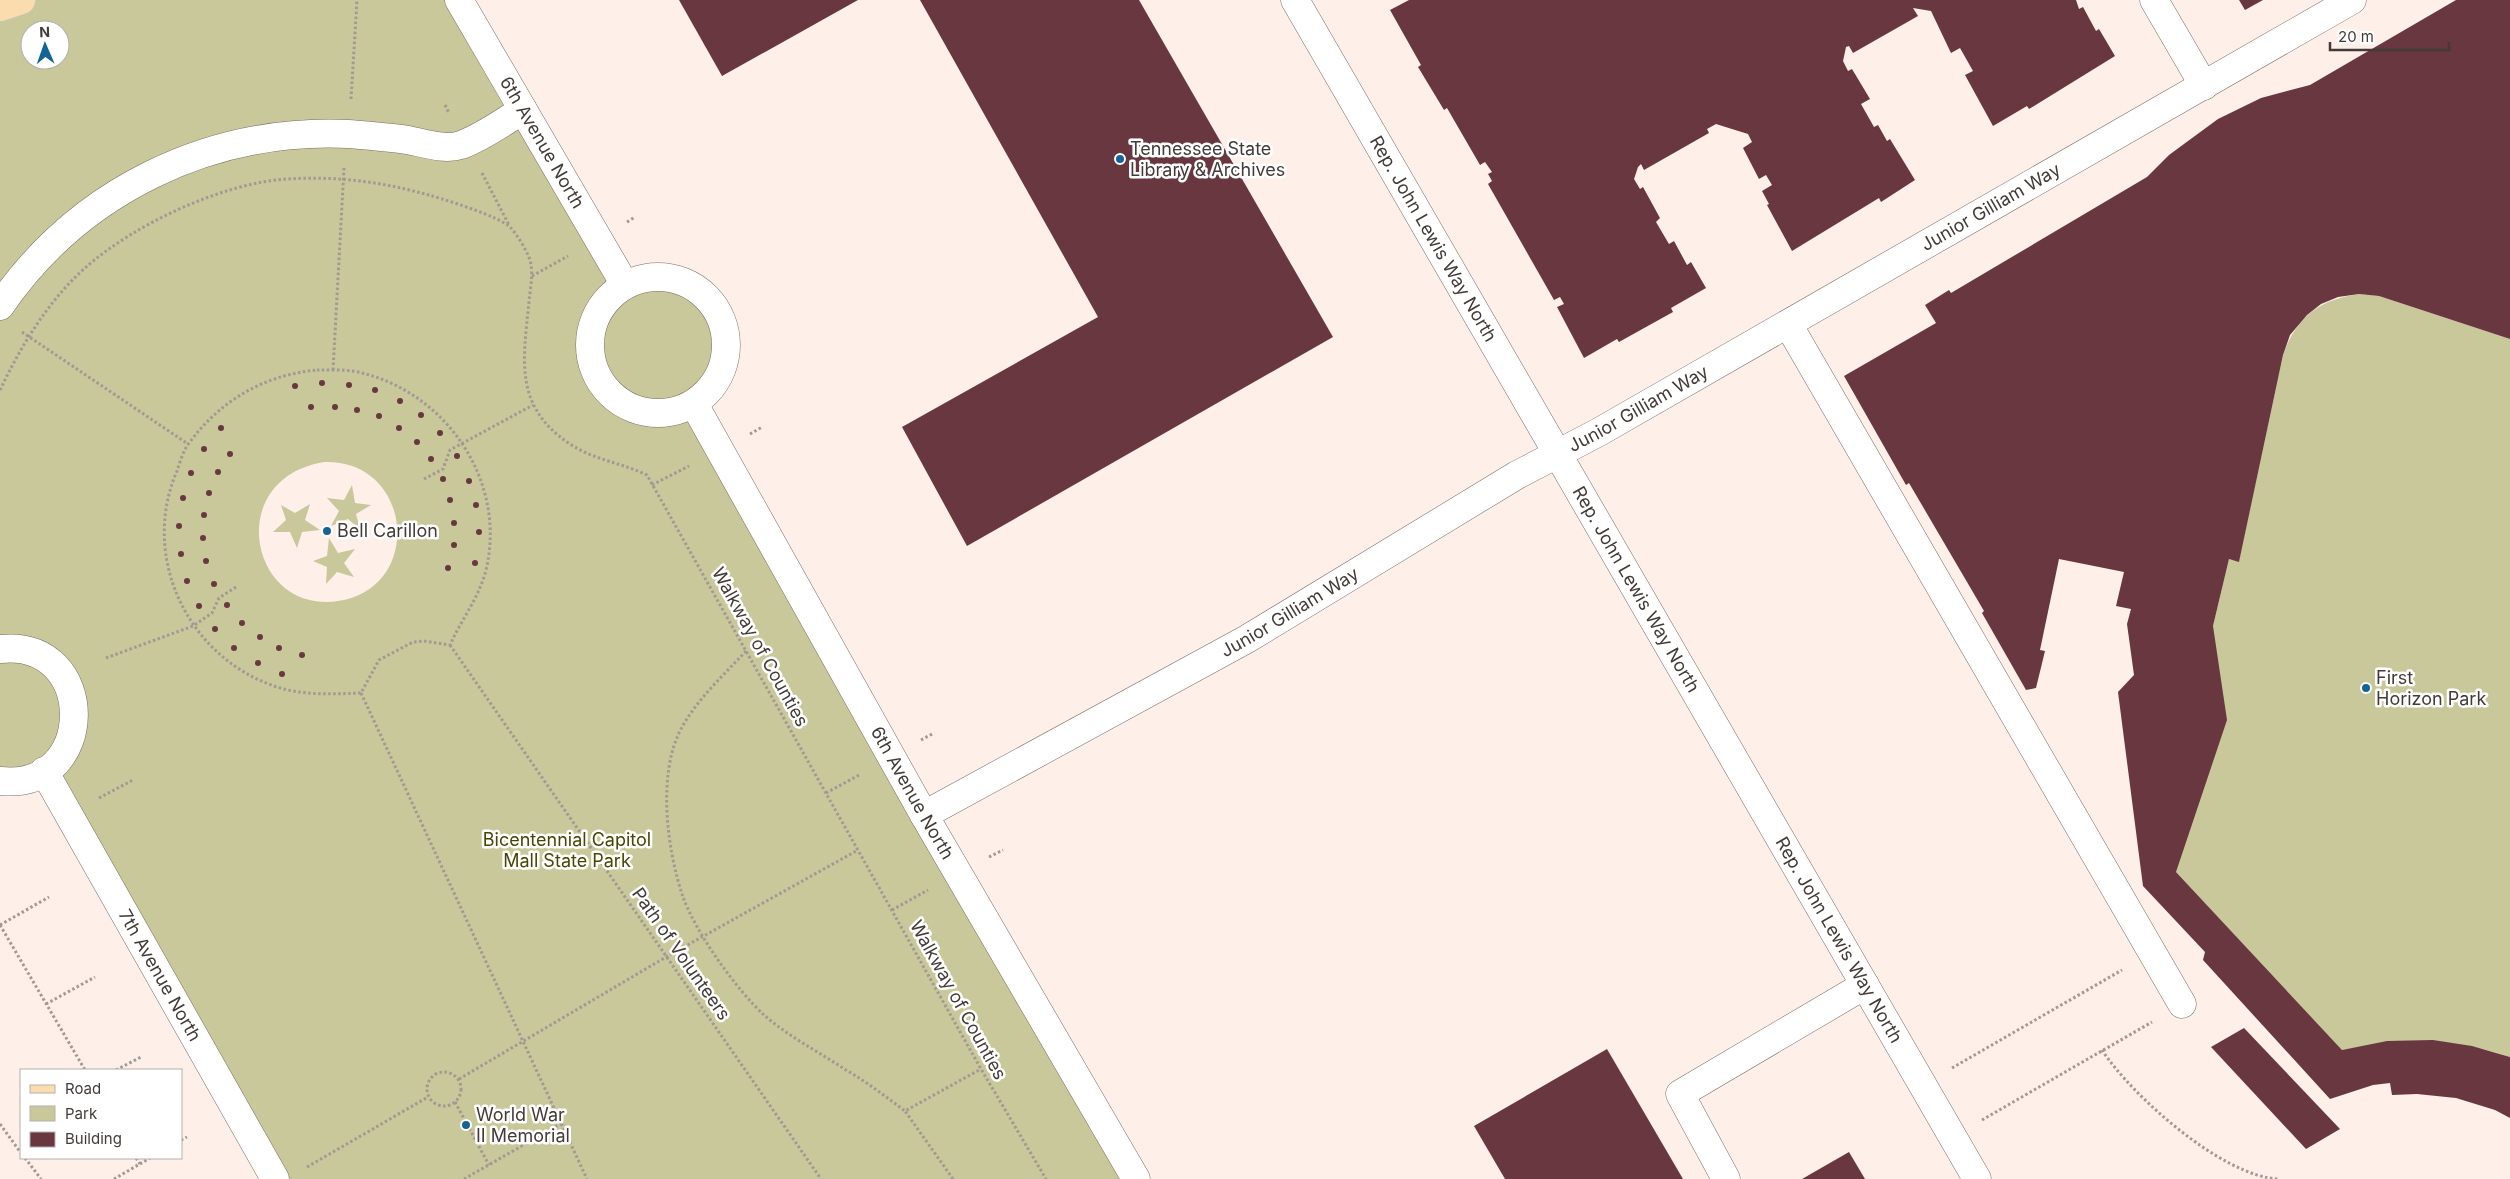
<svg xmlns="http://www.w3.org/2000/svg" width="2510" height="1179" font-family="Inter,sans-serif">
<rect width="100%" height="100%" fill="#feefe9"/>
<!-- green -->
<g fill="#c8c89a" fill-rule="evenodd">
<path d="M 0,0 L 459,0 L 624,285 C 710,252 766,345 694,403 L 1136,1179 L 275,1179 L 44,772 L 0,781 ZM 30,30 L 60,30 L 60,60 L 30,60 ZM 324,462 C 413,459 425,588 338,601 C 250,615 222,479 324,462 Z"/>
<path d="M 2359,294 L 2379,296 L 2510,339 L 2510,1057 C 2452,1037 2402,1038 2342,1050 L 2176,872 L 2213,626 L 2229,559 L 2239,561 L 2283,355 C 2297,316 2319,300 2359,294 Z"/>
<polygon points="352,485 355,503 371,505 356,514 360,529 348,519 331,526 339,511 327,498 344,500"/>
<polygon points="310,504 305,520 320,530 302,532 297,548 290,532 273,532 286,520 281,505 295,513"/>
<polygon points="329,538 338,553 355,549 344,563 354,577 337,572 326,584 327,567 313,561 327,556"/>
</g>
<!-- building -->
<g fill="#69373f">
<polygon points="679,0 858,0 722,76"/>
<polygon points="920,0 1139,0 1333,337 967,546 902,427 1098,317"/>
<polygon points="1409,0 2076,0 2079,9 2083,7 2096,31 2099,29 2115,56 2029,109 2027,106 1993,126 1965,75 1973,71 1960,48 1951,53 1931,11 1913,8 1918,16 1853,53 1849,46 1846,47 1843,61 1848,71 1852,69 1870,99 1861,104 1874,127 1878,125 1887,141 1890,139 1915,180 1881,202 1879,198 1792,251 1767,205 1769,204 1762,191 1772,185 1766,175 1759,179 1743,148 1752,142 1748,134 1716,124 1707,129 1709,133 1644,170 1641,164 1638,167 1634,179 1640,189 1643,187 1660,218 1656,222 1669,244 1674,241 1687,265 1691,262 1706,288 1671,308 1673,312 1619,342 1617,339 1584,358 1557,307 1564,304 1560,297 1554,300 1488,184 1492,181 1488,174 1492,172 1485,162 1480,165 1447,108 1444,110 1418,67 1421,65 1390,10"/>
<polygon points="2239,0 2263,0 2245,10"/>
<polygon points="2456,0 2510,0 2510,339 2379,296 2359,294 2338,297 2321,304 2307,315 2290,335 2283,355 2239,562 2229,559 2213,626 2227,720 2176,872 2342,1050 2387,1041 2433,1040 2472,1046 2510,1057 2510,1118 2495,1110 2456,1098 2417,1094 2392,1095 2390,1083 2373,1085 2330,1099 2203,960 2205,952 2143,886 2118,692 2134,675 2127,624 2131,609 2116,606 2124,572 2059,559 2040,650 2045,651 2036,688 2026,690 1982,613 1984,611 1909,483 1906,485 1844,376 1936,323 1925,305 1949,290 1951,293 2147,177 2169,155 2218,119 2261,98 2310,85"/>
<circle cx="322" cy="383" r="3"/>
<circle cx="349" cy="385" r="3"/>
<circle cx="295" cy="386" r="3"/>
<circle cx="375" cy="390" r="3"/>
<circle cx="400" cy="401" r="3"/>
<circle cx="311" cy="407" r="3"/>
<circle cx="335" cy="407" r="3"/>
<circle cx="357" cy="410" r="3"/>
<circle cx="421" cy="415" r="3"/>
<circle cx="379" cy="416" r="3"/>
<circle cx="399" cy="428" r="3"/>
<circle cx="221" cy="428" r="3"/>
<circle cx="440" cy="433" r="3"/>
<circle cx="417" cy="442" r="3"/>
<circle cx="204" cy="449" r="3"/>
<circle cx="230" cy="454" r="3"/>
<circle cx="457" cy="456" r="3"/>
<circle cx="431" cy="459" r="3"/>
<circle cx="218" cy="472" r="3"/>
<circle cx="191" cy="473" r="3"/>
<circle cx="443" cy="479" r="3"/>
<circle cx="469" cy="481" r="3"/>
<circle cx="209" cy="493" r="3"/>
<circle cx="183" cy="498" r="3"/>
<circle cx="450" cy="500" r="3"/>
<circle cx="476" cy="505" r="3"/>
<circle cx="204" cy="515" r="3"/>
<circle cx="454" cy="523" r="3"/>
<circle cx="179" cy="526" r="3"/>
<circle cx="479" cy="532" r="3"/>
<circle cx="203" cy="538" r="3"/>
<circle cx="454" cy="545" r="3"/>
<circle cx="181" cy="554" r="3"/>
<circle cx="206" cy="561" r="3"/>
<circle cx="475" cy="563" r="3"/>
<circle cx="448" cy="568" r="3"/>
<circle cx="187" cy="581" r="3"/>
<circle cx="214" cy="584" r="3"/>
<circle cx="227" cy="605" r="3"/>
<circle cx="199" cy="606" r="3"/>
<circle cx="242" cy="623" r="3"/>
<circle cx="215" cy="629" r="3"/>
<circle cx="260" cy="637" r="3"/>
<circle cx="279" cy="648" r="3"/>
<circle cx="234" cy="648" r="3"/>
<circle cx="302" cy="655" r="3"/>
<circle cx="258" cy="663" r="3"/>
<circle cx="282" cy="674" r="3"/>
<polygon points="2244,1028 2340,1129 2306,1149 2211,1047"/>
<polygon points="1607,1049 1683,1179 1505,1179 1474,1126"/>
<polygon points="1849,1152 1865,1179 1802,1179"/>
</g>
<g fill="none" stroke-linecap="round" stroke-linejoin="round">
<defs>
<g id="minor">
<path id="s1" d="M 459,0 L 625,285"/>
<path id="s2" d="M 1295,0 L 1977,1179"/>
<polyline points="2154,0 2204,86"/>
<circle cx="658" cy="345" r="68"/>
<path d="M 0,306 C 79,191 209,128 348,134 C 365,135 383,137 401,139 C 419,141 442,151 461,145 C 483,137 503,122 523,110"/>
<polyline points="1788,324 2182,1004"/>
<path id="s3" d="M 694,404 L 924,815 L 1136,1179"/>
<path d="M 0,649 C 99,638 98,792 0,781"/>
<path id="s4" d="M 44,771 L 275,1179"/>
<path id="s5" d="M 924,815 L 1247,639 L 1517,475 L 1599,432 L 2352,0"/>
<polyline points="1726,1179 1680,1094 1865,985"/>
</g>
<polyline id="major" points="0,7 21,0"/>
</defs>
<!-- minor casing -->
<use href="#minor" stroke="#7c6c65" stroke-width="29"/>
<!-- major casing -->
<use href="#major" stroke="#d2d0cf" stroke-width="29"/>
<!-- path -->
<g stroke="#a39894" stroke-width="3" stroke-dasharray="2.5 2.5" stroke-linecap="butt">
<polyline points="351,99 357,0"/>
<polyline points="445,105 449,113"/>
<polyline points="482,173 509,225"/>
<polyline points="627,222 635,217"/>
<polyline points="532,276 568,256"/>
<polyline points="22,332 188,444"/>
<path d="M 317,370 C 331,370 348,369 362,373 C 448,394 507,483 486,570 C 479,598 461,620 450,645 L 424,641 L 413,642 L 379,660 L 361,693 C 332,694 302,696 274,686 C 187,656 140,556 177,471 C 180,462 183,451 189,443 C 221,400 264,375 317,370 Z"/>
<polyline points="333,370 344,168"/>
<path d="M 0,390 C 21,346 48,301 85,268 C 133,225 222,183 287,179 C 332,176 377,181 421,193 C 438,197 502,217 511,228 C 518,236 530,255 531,265 C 533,277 530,290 529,302 C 523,361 514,407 570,444 C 594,460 622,463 647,475 L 981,1069 L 1046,1179"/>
<polyline points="750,434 762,427"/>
<polyline points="424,479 443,469 450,450 533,405"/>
<polyline points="652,485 689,466"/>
<polyline points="450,645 821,1179"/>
<path d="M 746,651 C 723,676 697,699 681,729 C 657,774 667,850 683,897 C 696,933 736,989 764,1015 C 789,1037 819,1052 846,1070 C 867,1082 886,1097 905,1111"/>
<polyline points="106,658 193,626 212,613 219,598 236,587"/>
<polyline points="361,693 587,1179"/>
<polyline points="921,740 934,733"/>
<polyline points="826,793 861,774"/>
<polyline points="99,798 133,780"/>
<polyline points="989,857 1003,850"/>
<polyline points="892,910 928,890"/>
<polyline points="0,925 85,1070"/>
<polyline points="0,925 49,897"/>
<polyline points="46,1004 95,977"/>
<path d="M 2102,1050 C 2132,1096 2222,1176 2278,1179"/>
<polyline points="1952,1068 2122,970"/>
<polyline points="116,1070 141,1057"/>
<circle cx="444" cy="1089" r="17"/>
<polyline points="459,1079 666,957 858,850"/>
<polyline points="455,1102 489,1165"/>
<polyline points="1982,1120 2152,1022"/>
<polyline points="0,1124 21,1153"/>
<polyline points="181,1140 187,1137"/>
<polyline points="25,1158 41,1179"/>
<polyline points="136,1158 140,1164"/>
<polyline points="307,1167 428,1097"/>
<polyline points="114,1179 150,1158"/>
<polyline points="464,1179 562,1123"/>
<polyline points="953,1179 905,1111 981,1069"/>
</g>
<!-- minor -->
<use href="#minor" stroke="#fff" stroke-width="28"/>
<!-- major -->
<use href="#major" stroke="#fbdcaf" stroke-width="28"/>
</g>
<!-- markers -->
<g fill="#146596" stroke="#fff" stroke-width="2">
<circle cx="1120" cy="159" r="5"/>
<circle cx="327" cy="531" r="5"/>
<circle cx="2366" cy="688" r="5"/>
<circle cx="466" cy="1125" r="5"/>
</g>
<g text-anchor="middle" stroke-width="5" stroke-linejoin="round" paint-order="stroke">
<!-- street labels -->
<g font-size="18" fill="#423b38" stroke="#fff">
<text dy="6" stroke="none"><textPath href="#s1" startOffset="165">6th Avenue North</textPath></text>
<text dy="6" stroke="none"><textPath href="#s5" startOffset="1228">Junior Gilliam Way</textPath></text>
<text dy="6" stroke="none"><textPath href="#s2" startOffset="276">Rep. John Lewis Way North</textPath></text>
<text dy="6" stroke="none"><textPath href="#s5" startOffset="822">Junior Gilliam Way</textPath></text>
<text dy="6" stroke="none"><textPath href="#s2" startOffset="681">Rep. John Lewis Way North</textPath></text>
<text dy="6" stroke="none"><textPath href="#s5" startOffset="418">Junior Gilliam Way</textPath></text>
<text transform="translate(760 647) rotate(61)" y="6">Walkway of Counties</text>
<text dy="6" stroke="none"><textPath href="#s3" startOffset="446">6th Avenue North</textPath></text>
<text dy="6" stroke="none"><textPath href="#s2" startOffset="1086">Rep. John Lewis Way North</textPath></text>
<text transform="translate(681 954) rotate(55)" y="6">Path of Volunteers</text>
<text dy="6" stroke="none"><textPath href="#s4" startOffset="235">7th Avenue North</textPath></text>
<text transform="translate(958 1000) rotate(61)" y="6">Walkway of Counties</text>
</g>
<!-- poi labels -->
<g font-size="18" fill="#423b38" stroke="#fff" text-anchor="start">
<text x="1130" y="155">Tennessee State<tspan x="1130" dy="21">Library &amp; Archives</tspan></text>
<text x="337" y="537">Bell Carillon</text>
<text x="2376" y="684">First<tspan x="2376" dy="21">Horizon Park</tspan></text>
<text x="476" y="1121">World War<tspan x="476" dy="21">II Memorial</tspan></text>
</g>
<!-- park labels -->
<g font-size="18" fill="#484603" stroke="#fff">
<text x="567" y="846">Bicentennial Capitol<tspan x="567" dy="21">Mall State Park</tspan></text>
</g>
</g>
<!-- legend -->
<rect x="20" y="1069" width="162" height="90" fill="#ffffff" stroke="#b3b1af"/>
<rect x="30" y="1085" width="25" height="8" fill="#fbdcaf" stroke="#b3b1af"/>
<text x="65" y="1094" font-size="15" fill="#423b38">Road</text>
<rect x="30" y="1106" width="25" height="15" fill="#c8c89a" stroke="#b3b1af"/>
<text x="65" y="1119" font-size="15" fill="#423b38">Park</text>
<rect x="30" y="1132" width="25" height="15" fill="#69373f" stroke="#b3b1af"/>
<text x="65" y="1144" font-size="15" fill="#423b38">Building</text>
<!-- north arrow -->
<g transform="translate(45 45) rotate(358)"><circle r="24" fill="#ffffff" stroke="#b3b1af"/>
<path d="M0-4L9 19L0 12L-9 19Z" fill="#146596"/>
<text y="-8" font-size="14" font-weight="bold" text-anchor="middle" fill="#423b38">N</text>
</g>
<!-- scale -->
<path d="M2330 42v8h119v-8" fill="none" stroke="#423b38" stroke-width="2.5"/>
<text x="2338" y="42" font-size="15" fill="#423b38" stroke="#ffffff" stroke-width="4" paint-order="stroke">20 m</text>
</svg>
